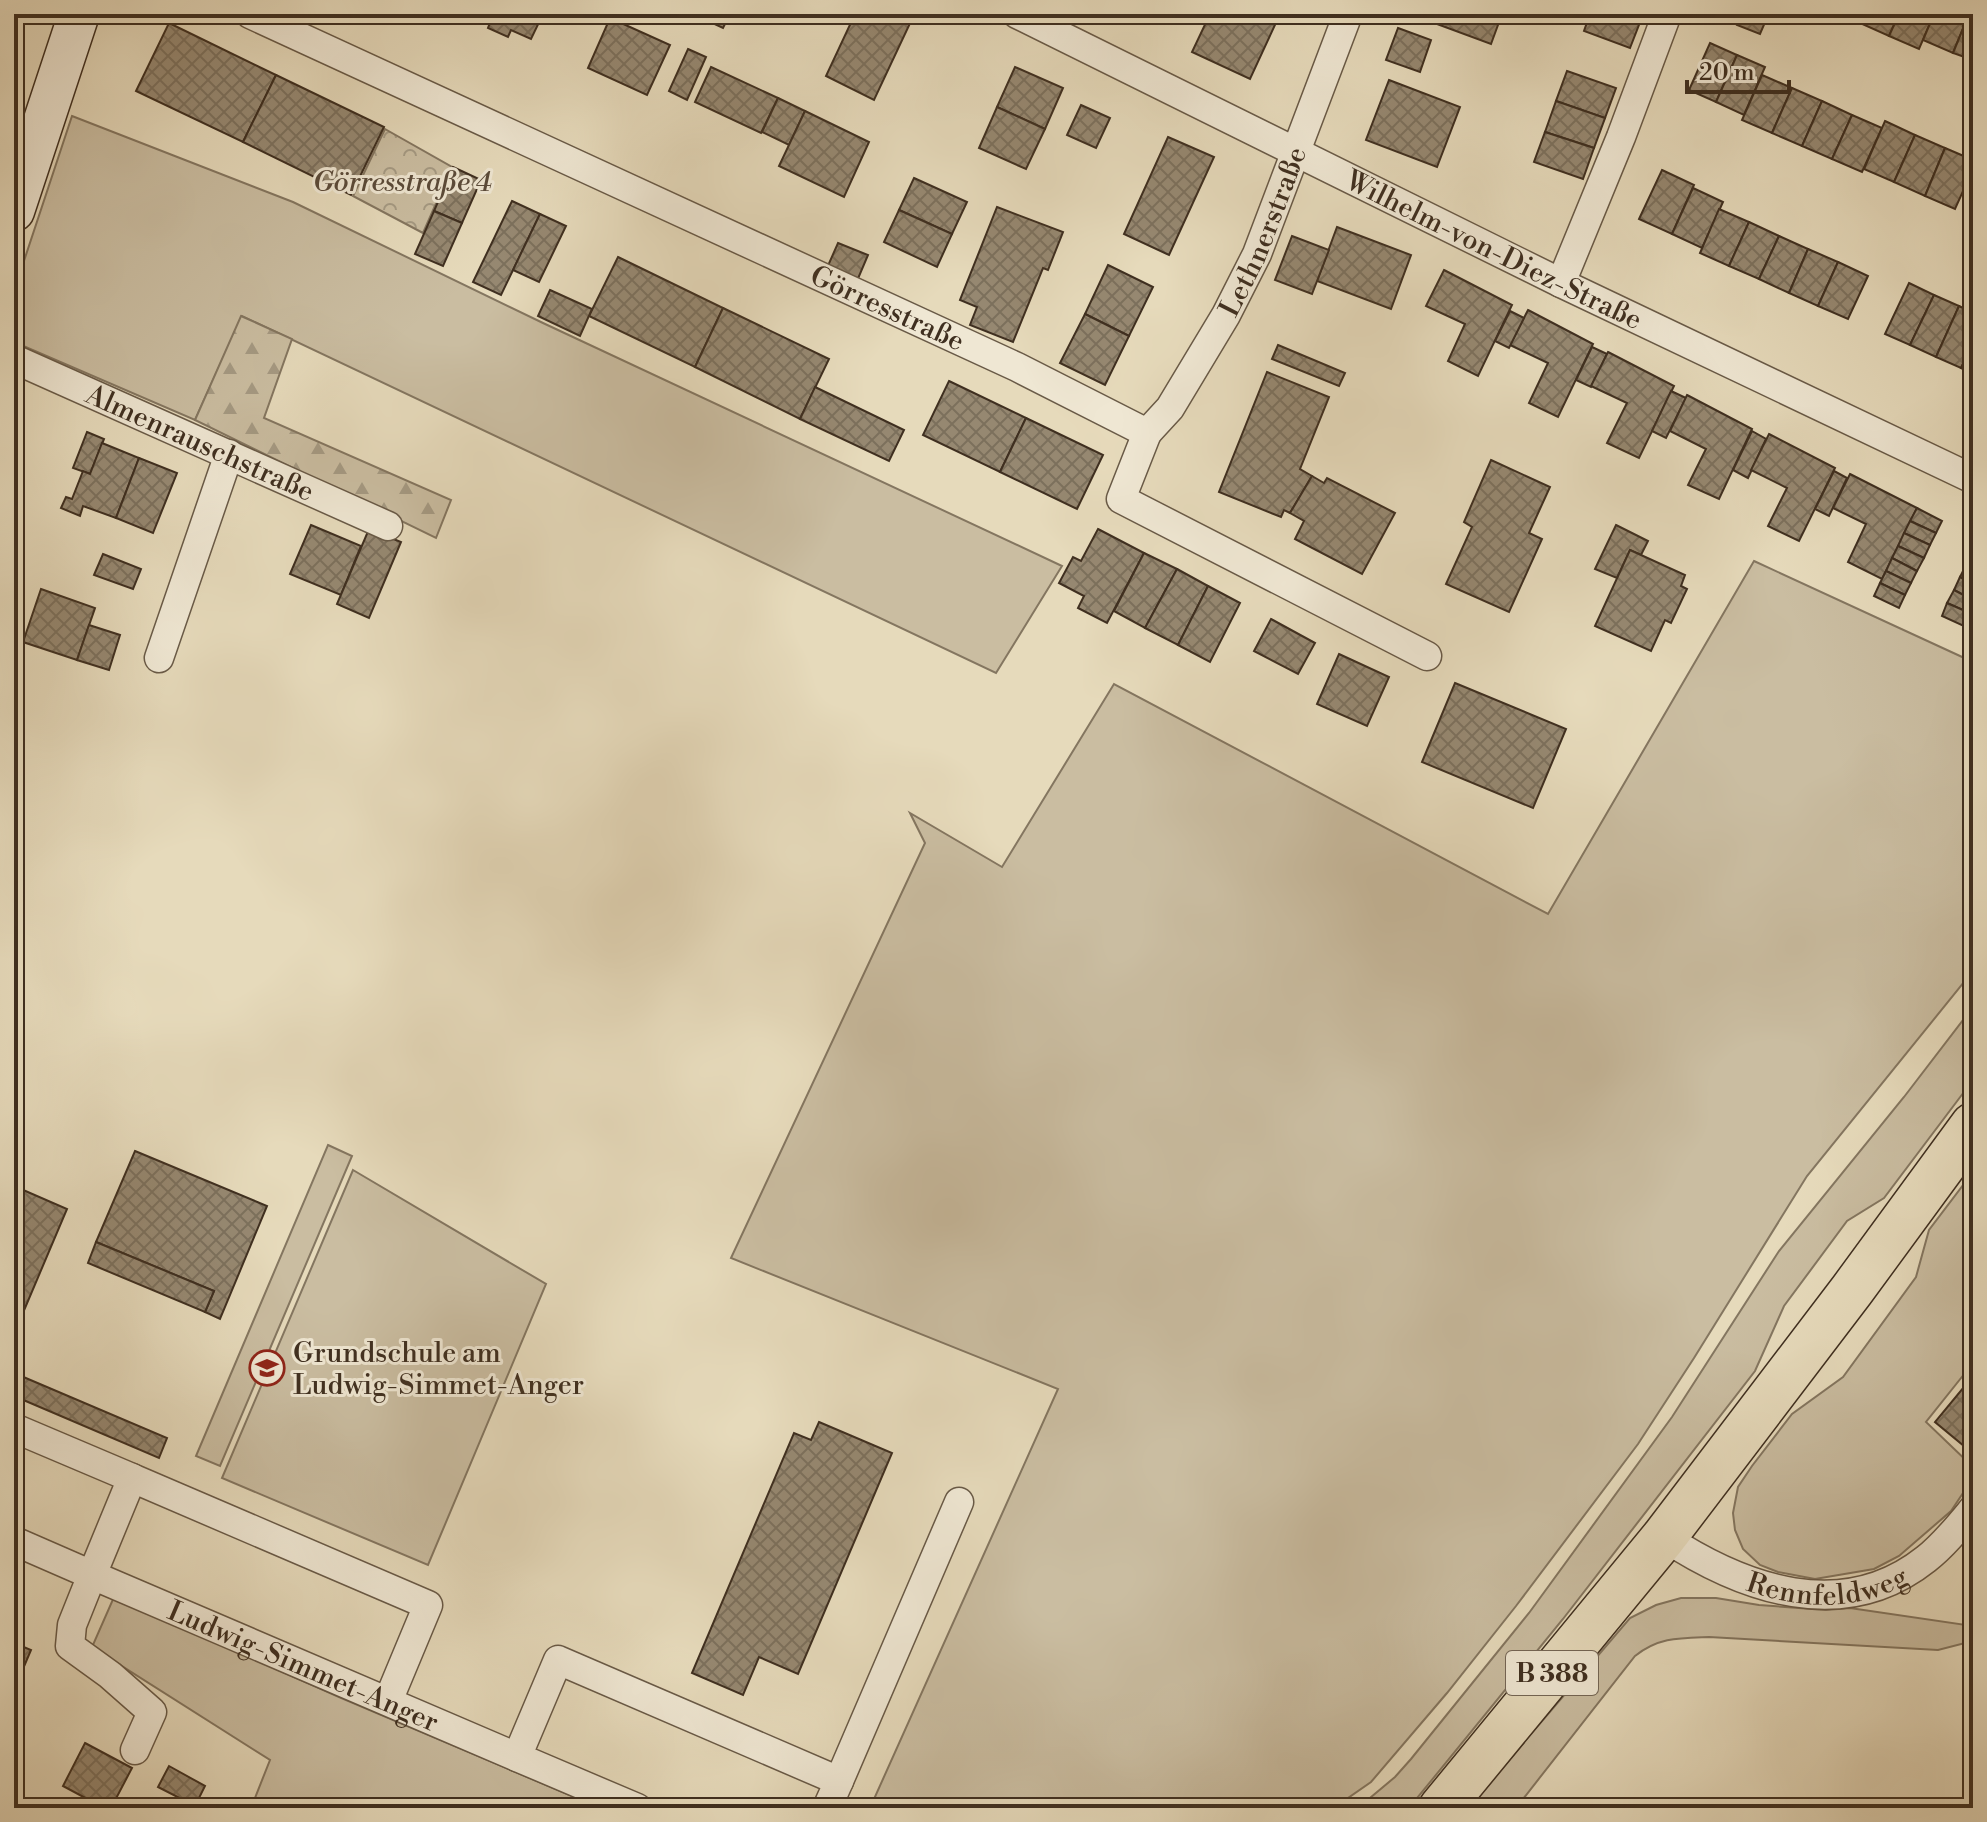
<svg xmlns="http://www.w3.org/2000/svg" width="1987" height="1822" font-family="'Libre Bodoni',serif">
<defs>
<pattern id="forest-firs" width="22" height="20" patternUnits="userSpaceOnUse" patternTransform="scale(2)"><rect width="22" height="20" fill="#cabda1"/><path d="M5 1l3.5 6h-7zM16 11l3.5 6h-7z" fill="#a59a83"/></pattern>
<pattern id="park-crowns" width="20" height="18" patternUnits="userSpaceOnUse" patternTransform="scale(2)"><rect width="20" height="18" fill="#cabda1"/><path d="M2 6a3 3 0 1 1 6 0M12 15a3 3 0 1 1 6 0" fill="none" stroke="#a59a83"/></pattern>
<pattern id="building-cross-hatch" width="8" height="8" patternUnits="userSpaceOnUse" patternTransform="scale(2)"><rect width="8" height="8" fill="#968871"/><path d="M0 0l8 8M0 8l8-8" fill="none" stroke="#7c705c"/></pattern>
</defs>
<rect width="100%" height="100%" fill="#e6dabb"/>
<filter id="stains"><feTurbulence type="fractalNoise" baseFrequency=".0025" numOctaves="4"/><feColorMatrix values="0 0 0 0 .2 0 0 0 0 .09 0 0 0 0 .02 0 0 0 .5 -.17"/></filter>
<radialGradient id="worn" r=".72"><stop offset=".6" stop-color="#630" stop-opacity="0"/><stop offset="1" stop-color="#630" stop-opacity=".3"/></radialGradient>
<!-- grass -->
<g fill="#cabda1" stroke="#847660" stroke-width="2">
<polygon points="72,116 293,202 543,323 1062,566 996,673 242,316 195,420 14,342 14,291"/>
<polygon points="1754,561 1973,662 1973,971 1807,1176 1694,1358 1638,1444 1516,1606 1447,1693 1371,1782 1345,1800 1324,1808 870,1808 1058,1389 731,1258 925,843 910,813 1002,867 1114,684 1548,914"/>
<polygon points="1973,1007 1973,1080 1884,1198 1847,1221 1784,1306 1755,1371 1563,1619 1409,1808 1358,1808 1395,1777 1411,1759 1529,1613 1672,1417 1779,1251 1904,1097"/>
<polygon points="328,1145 352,1156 220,1466 196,1456"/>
<polygon points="353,1170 546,1284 428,1565 222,1478"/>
<polygon points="1973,1172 1973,1363 1926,1422 1973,1467 1973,1478 1951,1511 1899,1556 1874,1569 1815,1579 1778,1572 1760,1565 1743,1549 1735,1530 1733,1513 1738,1487 1752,1466 1792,1414 1843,1377 1916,1277 1929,1230"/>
<polygon points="114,1597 339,1697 600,1808 251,1808 270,1760 92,1647"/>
<path d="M 1681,1598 L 1716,1598 L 1759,1605 L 1826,1610 L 1850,1608 L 1973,1626 L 1973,1641 L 1938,1650 L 1709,1637 C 1680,1638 1659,1637 1635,1656 L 1516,1808 L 1468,1808 L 1630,1618 L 1656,1605 Z"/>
</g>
<!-- forest -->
<polygon fill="url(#forest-firs)" stroke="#847660" stroke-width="2" points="241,316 292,339 264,418 451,500 436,538 195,420"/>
<!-- park -->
<polygon fill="url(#park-crowns)" stroke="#847660" stroke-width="2" points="385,129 452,167 423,233 353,196"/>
<!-- building -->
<g fill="url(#building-cross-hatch)" stroke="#3f2f20" stroke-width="2">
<polygon points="477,14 543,14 531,39 511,30 508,37 488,28 491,20"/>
<polygon points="693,14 730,14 723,28"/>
<polygon points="855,14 900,14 912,19 874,100 826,76"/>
<polygon points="1210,14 1280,14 1250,79 1192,52"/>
<polygon points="1410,14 1502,14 1491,44"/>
<polygon points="1590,14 1634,14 1642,17 1630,48 1584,31"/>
<polygon points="1742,14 1752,14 1766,20 1760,34 1737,25"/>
<polygon points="1839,14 1864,14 1860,23"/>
<polygon points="1864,14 1899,14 1889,36 1860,23"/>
<polygon points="1899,14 1934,14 1919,49 1889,36"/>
<polygon points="1934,14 1969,14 1953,53 1923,40"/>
<polygon points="1969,14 1973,14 1973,60 1953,53"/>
<polygon points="610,18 670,45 647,95 588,68"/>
<polygon points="169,23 276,75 243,142 136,91"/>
<polygon points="1398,28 1431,40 1420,72 1386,60"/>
<polygon points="1710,43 1737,55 1716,102 1689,90"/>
<polygon points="688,49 706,57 687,100 669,91"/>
<polygon points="1737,55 1765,67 1744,115 1716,102"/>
<polygon points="711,67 778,98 761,133 695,102"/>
<polygon points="1015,67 1063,88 1045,129 997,107"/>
<polygon points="1567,71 1616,88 1605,118 1556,101"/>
<polygon points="276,75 384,127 351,195 243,142"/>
<polygon points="1762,75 1792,88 1772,133 1742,120"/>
<polygon points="1389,80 1460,107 1437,167 1366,140"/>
<polygon points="1792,88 1822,101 1802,146 1772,133"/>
<polygon points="778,98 805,111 789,145 762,132"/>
<polygon points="1556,101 1605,118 1594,148 1545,132"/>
<polygon points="1822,101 1852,115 1832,159 1802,146"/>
<polygon points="1081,105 1110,118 1096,148 1067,135"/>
<polygon points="997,107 1045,129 1026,169 979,148"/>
<polygon points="805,111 869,142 844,197 779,166"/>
<polygon points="1852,115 1882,128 1862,172 1832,159"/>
<polygon points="1885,121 1915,135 1894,182 1864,169"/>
<polygon points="1545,132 1594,148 1583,179 1534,162"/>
<polygon points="1915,135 1945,148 1925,196 1894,182"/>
<polygon points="1168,137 1214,157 1169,255 1124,234"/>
<polygon points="1945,148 1973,160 1973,169 1955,209 1925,196"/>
<polygon points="453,167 481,180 462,223 434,211"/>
<polygon points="1662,170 1694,185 1672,234 1639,219"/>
<polygon points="914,178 967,202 952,234 899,210"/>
<polygon points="1693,188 1723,202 1702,248 1672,234"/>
<polygon points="512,201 540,214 501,295 473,282"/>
<polygon points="997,207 1063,232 1048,270 1043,268 1013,342 970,325 977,307 960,300"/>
<polygon points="1719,209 1749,222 1729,266 1700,253"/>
<polygon points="899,210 952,234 937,267 884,242"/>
<polygon points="434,211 462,223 443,266 415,254"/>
<polygon points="540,214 566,226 539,282 513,270"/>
<polygon points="1749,222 1779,236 1759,279 1729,266"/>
<polygon points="1337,227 1411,255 1391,309 1317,281"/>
<polygon points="1292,236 1329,250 1312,294 1275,280"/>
<polygon points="1779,236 1808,249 1789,293 1759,279"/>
<polygon points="838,243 868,255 857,281 827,268"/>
<polygon points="1808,249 1838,262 1818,306 1789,293"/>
<polygon points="618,257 723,308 695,367 589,316"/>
<polygon points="1838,262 1868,276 1848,319 1818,306"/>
<polygon points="1108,265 1153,287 1129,336 1085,314"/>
<polygon points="1444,270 1512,305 1478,376 1448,361 1465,324 1426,306"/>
<polygon points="1909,283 1934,295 1910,345 1885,334"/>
<polygon points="550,290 592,309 580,336 538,316"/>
<polygon points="1934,295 1959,306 1936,357 1910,345"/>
<polygon points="1959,306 1973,313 1973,343 1961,368 1936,357"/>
<polygon points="723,308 829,359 800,419 695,367"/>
<polygon points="1528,310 1593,344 1558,417 1529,403 1548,363 1510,345"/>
<polygon points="1510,311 1524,318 1509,348 1495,341"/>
<polygon points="1085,314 1129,336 1105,385 1060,363"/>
<polygon points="1973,343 1973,374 1961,368"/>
<polygon points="1278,345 1345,373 1339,386 1272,359"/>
<polygon points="1592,347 1607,354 1591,387 1576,380"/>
<polygon points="1608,352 1674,386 1639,458 1607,443 1627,403 1591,386"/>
<polygon points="1267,372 1329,397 1300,469 1312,476 1290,513 1284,510 1281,517 1219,492"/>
<polygon points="949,381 1026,418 1000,472 923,435"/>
<polygon points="815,387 904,430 889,461 800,419"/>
<polygon points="1671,391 1686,398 1666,438 1652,431"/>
<polygon points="1687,395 1752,429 1719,499 1688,485 1706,449 1670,431"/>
<polygon points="1026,418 1103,455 1077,509 1000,472"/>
<polygon points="1752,431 1766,439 1748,478 1733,470"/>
<polygon points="87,432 104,439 90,474 73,468"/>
<polygon points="1769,434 1835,468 1799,541 1768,526 1787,488 1751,470"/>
<polygon points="102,443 139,458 116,518 83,506 80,516 61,508 66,497 72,499 83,471 90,474"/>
<polygon points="139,458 177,473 153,533 116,518"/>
<polygon points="1491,460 1550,487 1529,533 1542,539 1509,612 1446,584 1472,527 1464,522"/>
<polygon points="1834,471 1847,478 1829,516 1815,509"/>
<polygon points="1850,474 1917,508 1882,579 1848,562 1866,524 1833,508"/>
<polygon points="1312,476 1324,483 1327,478 1395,513 1362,574 1295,539 1304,521 1290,513"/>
<polygon points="1917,508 1942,521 1936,533 1910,521"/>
<polygon points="1910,521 1936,533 1930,545 1904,533"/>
<polygon points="311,525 361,546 341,595 290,574"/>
<polygon points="1616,525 1648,541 1641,555 1630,550 1617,578 1595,569"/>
<polygon points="369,529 401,542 369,618 337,604"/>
<polygon points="1098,529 1144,553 1107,623 1078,608 1084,596 1059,583 1073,557 1081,561"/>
<polygon points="1904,533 1930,545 1924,558 1898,546"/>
<polygon points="1898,546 1924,558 1917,571 1892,558"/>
<polygon points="1630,550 1685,575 1681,586 1687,589 1671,623 1665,620 1651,651 1595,626"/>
<polygon points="1144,553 1177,569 1145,628 1114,611"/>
<polygon points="103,554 141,569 133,589 94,575"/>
<polygon points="1892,558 1917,571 1911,583 1886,571"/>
<polygon points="1966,565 1973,568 1973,584 1960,577"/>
<polygon points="1177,569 1208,586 1178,645 1145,628"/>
<polygon points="1886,571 1911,583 1905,595 1880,583"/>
<polygon points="1960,577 1973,584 1973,600 1954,590"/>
<polygon points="1880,583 1905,595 1899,608 1874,596"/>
<polygon points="1208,586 1240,603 1210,662 1178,645"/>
<polygon points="41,589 95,608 77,660 23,642"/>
<polygon points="1954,590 1973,600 1972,614 1947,603"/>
<polygon points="1947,603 1972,614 1966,627 1942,616"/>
<polygon points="1271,619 1315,643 1298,674 1254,651"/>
<polygon points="89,625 120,635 109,670 77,660"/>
<polygon points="1339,654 1389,677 1367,726 1317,704"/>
<polygon points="1455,683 1566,729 1533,808 1422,762"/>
<polygon points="135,1151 267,1206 220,1319 205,1312 214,1291 96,1242"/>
<polygon points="14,1186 67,1209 14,1334"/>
<polygon points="96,1242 214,1291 205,1312 88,1263"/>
<polygon points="14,1373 167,1438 159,1458 14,1396"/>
<polygon points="1973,1376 1973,1435 1964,1446 1935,1422"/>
<polygon points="819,1422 892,1453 798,1674 759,1657 743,1695 692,1673 794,1433 811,1440"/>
<polygon points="14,1643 31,1650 14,1690"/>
<polygon points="85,1743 132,1768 111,1808 104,1808 63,1786"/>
<polygon points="169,1766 205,1786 195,1806 158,1787"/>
</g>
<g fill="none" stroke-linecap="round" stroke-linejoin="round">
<defs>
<g id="street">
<path id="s1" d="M 250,14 L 1017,367 L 1147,433 L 1121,499 L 1427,656"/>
<path id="s2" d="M 1017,14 L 1561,283 L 1973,479"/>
<polyline points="1561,283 1621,137 1667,14"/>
<path id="s3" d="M 14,359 L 388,526"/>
<path id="s4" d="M 1147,433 L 1170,408 L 1226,315 L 1257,254 L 1348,14"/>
<polyline points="159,658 229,454"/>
<polyline points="14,1428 132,1478 92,1575 14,1541"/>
<polyline points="132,1478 428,1605 388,1701"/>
<path id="s5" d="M 1664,1537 C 1743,1589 1843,1625 1926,1559 C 1944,1545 1959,1526 1973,1509"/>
<path id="s6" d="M 135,1750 L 152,1712 L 110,1675 L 70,1646 L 72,1625 L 92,1575 L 517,1757"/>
<polyline points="839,1781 959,1502"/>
<polyline points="637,1808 517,1757 558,1660 839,1781 827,1808"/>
</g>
<polyline id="secondary" points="14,211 79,14"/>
<polyline id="primary" points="1441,1808 1664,1537 1852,1290 1973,1125"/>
</defs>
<!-- street casing -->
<use href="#street" stroke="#695a47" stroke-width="31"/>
<!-- secondary casing -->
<use href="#secondary" stroke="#3f2f20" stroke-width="43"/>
<!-- primary casing -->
<use href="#primary" stroke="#3f2f20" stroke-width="47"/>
<!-- street -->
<use href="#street" stroke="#efe7d3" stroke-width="28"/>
<!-- secondary -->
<use href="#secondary" stroke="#efe7d3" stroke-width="40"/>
<!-- primary -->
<use href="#primary" stroke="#e6dabb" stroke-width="44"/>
</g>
<!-- icons -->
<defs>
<symbol id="school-ring" viewBox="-11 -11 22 22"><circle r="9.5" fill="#efe7d3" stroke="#8f2418" stroke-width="1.5"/><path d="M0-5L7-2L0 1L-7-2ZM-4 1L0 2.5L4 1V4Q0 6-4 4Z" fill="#8f2418"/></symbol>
</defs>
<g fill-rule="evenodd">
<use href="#school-ring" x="247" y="1348" width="40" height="40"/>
</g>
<g text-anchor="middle" stroke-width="6" stroke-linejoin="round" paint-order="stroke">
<!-- shield labels -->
<rect fill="#efe7d3" stroke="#746656" stroke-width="2" x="1506" y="1651" width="92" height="44" rx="6"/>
<g font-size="26" font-weight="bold" fill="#3f2f20">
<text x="1552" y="1682">B 388</text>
</g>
<!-- park labels -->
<g font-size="28" font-style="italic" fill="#5b4b3a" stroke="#efe7d3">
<text x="402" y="191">Görresstraße 4</text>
</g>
<!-- street labels -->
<g font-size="28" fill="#3f2f20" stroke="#efe7d3">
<text dy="10" stroke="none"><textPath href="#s4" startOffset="234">Lethnerstraße</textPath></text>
<text dy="10" stroke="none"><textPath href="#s2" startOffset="532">Wilhelm-von-Diez-Straße</textPath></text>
<text dy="10" stroke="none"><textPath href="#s1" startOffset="702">Görresstraße</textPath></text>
<text dy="10" stroke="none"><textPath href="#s3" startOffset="204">Almenrauschstraße</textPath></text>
<text dy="10" stroke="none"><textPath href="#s5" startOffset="176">Rennfeldweg</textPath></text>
<text dy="10" stroke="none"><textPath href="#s6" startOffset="452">Ludwig-Simmet-Anger</textPath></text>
</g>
<!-- poi labels -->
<g font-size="28" fill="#3f2f20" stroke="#efe7d3" text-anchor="start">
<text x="293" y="1362">Grundschule am<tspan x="293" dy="32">Ludwig-Simmet-Anger</tspan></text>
</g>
</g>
<!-- margin -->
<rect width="1987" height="1822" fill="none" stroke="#e6dabb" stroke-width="48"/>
<rect x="16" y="16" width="1955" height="1790" fill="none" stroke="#3f2f20" stroke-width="4"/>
<rect x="24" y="24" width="1939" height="1774" fill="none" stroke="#3f2f20" stroke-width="2"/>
<!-- scale -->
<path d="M1687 80v12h102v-12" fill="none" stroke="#3f2f20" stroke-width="4"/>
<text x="1699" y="80" font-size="24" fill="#3f2f20" stroke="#efe7d3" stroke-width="6" paint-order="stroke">20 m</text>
<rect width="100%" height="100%" filter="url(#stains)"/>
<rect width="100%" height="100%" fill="url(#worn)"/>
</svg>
